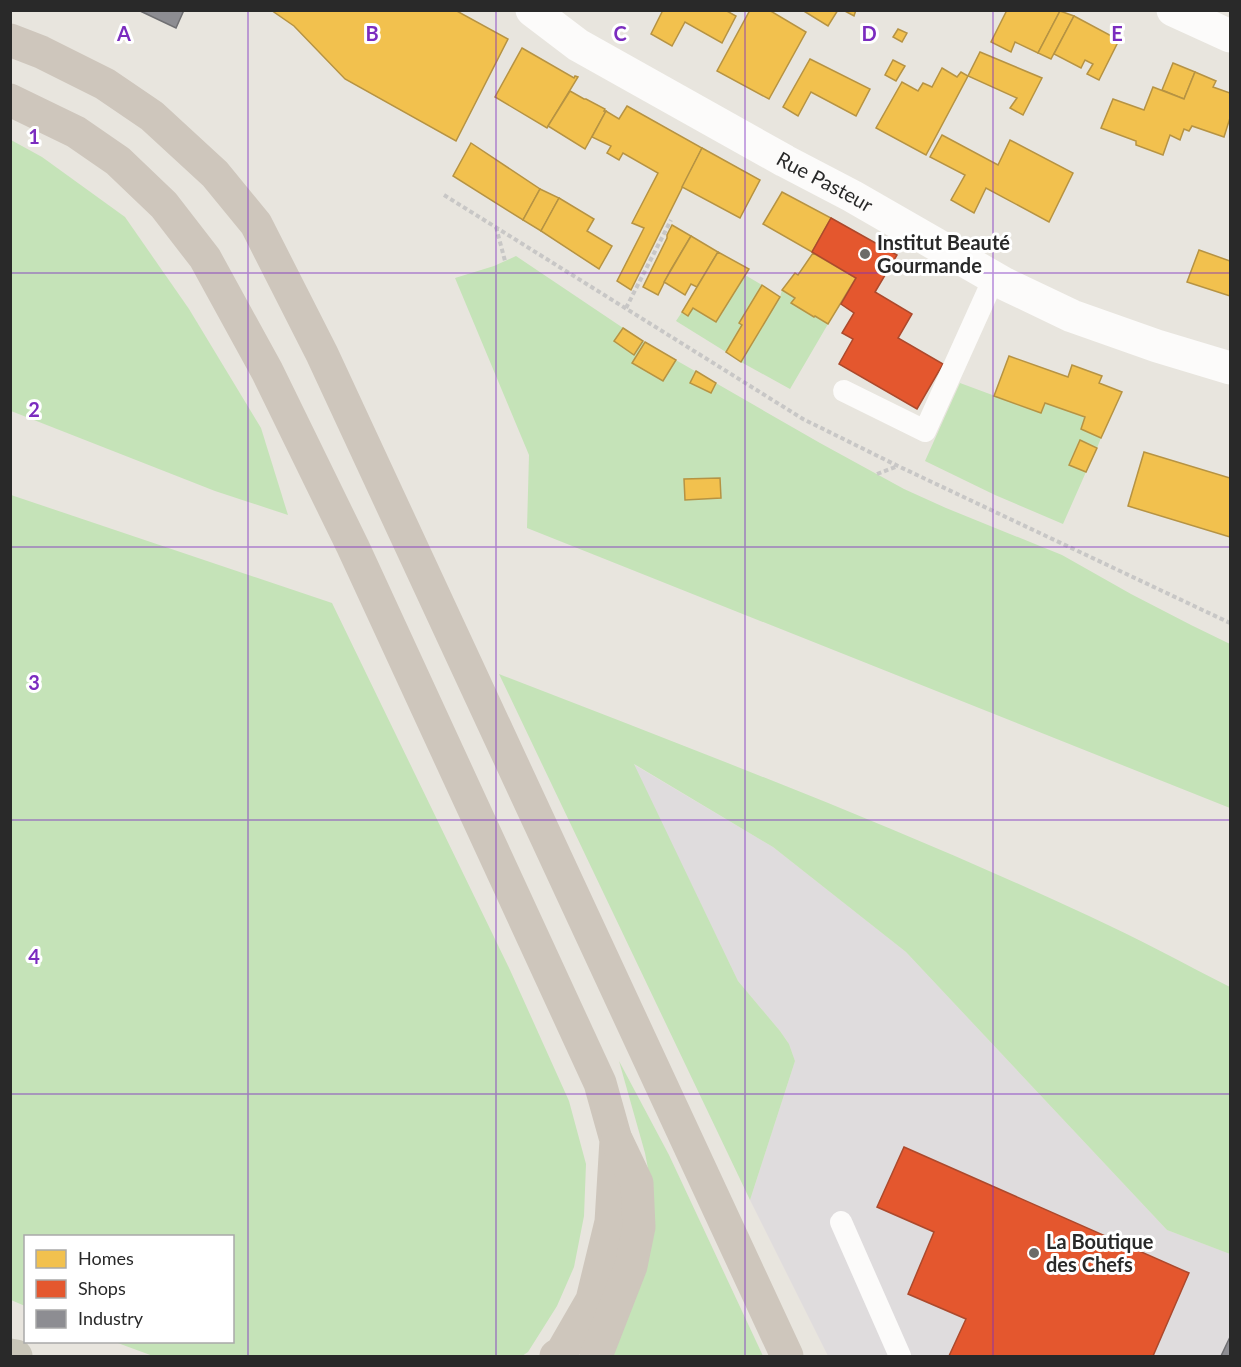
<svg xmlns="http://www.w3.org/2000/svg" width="1241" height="1367" font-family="Lato,sans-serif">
<rect width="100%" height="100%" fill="#e8e5de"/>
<!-- industrial -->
<polygon fill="#dfdcdd" points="633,764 773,847 906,952 1167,1230 1230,1254 1230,1356 828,1356 750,1200 795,1061 789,1044 780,1031 738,981"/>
<!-- green -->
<g fill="#c5e3b8">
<polygon points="11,140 42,157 125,217 189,309 261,428 288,515 215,491 11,411"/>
<polygon points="516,256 641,340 820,443 904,489 946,508 1062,555 1131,594 1191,625 1230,644 1230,808 527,528 529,455 455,278 494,266"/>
<polygon points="745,275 762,285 739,323 742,325 726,352 676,321 682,312 688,316 693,308 716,322"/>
<polygon points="782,290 795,298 791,303 813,317 815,316 828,324 790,389 741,362 780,297"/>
<polygon points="960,383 1041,413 1045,403 1085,417 1081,429 1101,438 1097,448 1079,441 1069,464 1086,472 1063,524 995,495 925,461"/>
<polygon points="11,495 332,603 510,970 569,1101 586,1164 584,1216 574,1267 557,1306 528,1352 522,1356 153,1356 115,1342 232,1342 232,1236 26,1236 25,1306 11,1300"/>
<path d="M 499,674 C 697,751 896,826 1089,916 C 1137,938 1183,963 1230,987 L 1230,1254 L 1167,1230 L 906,952 L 773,847 L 634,764 L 738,981 L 780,1031 L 789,1044 L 795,1061 L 750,1200 Z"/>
<polygon points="619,1061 669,1155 763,1356 610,1356 650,1179 645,1153"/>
</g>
<!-- homes -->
<g fill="#f2c14e" stroke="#b69343" stroke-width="1.5">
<polygon points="271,10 455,10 508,39 456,141 345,79 294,26"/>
<polygon points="663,10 725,10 736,16 722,43 685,22 672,46 651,34"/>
<polygon points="750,10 769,10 806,32 769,99 717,71"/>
<polygon points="802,10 838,10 828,26"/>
<polygon points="843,10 856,10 854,16"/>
<polygon points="1007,10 1060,11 1038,53 1015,42 1011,52 991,42"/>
<polygon points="1060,11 1074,16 1051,59 1038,53"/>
<polygon points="1074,16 1119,40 1099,80 1087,74 1093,64 1085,60 1081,68 1054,54"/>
<polygon points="898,29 907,33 902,42 893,37"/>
<polygon points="522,48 574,78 575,76 578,77 547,128 495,97"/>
<polygon points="980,52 1042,78 1023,115 1010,108 1017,98 968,76"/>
<polygon points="810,59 870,89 856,116 811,92 798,116 783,107"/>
<polygon points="893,60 905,66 896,81 885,75"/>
<polygon points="1173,63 1195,72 1184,99 1162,90"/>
<polygon points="942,68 957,77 961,72 968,76 926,155 876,128 902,82 918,91 923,83 932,87"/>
<polygon points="1195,72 1216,81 1213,87 1230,93 1230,118 1224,137 1192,126 1189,131 1184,129 1180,140 1170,135 1163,155 1136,145 1136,141 1101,128 1113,99 1144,110 1153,87 1184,99"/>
<polygon points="570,91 584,99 586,99 605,109 604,111 606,111 585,149 548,126"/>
<polygon points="627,106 702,148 631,290 617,281 644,228 632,223 658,173 623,153 619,160 607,153 611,146 592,137 606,111 619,119"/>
<polygon points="942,135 998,165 1010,140 1073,173 1049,222 986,188 974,213 951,200 965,175 930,157"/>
<polygon points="471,143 540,189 523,220 453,176"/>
<polygon points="702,148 760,180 740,218 682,187"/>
<polygon points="540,189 559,198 541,231 523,220"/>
<polygon points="782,192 831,218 812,252 763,224"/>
<polygon points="559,198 594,219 587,231 612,246 599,269 541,231"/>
<polygon points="672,225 691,236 670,271 658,295 643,287 667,238 667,235"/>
<polygon points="691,236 718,252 697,287 691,284 685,295 664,282"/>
<polygon points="1199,250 1230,261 1230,296 1187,282"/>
<polygon points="718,252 749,269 716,322 693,308 688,316 682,312"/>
<polygon points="813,253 856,278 828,324 815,316 814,317 791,303 795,298 782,290 795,273 798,275"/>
<polygon points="762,285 780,297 741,362 726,352 742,325 739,323"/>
<polygon points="623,328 643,341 634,355 614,341"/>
<polygon points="645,342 676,360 663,381 632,363"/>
<polygon points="1009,356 1068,377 1072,365 1102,376 1099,383 1122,392 1101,438 1081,429 1085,417 1045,403 1041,413 994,396"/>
<polygon points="696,371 716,383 711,393 690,383"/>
<polygon points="1080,440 1097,448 1086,472 1069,465"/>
<polygon points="1144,452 1230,478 1230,537 1128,506"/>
<polygon points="720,478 721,498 685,500 684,479"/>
</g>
<!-- shops -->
<g fill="#e4572e" stroke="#ac492c" stroke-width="1.5">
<polygon points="831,218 897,255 875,292 912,314 898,338 943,364 917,409 839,364 853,339 842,333 854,313 841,304 856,278 812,252"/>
<polygon points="904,1147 1189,1273 1153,1356 949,1356 966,1319 908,1294 934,1232 877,1207"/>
</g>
<!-- industry -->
<g fill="#8d8d92" stroke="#6f6f72" stroke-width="1.5">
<polygon points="138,10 184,10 176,28"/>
<polygon points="1230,1337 1230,1356 1221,1356"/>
</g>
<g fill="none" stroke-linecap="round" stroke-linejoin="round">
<!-- path -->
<g stroke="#c8c7c6" stroke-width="4" stroke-dasharray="4.5 3" stroke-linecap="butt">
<polyline points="444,195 803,419 898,466 1230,623"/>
<polyline points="496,227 505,261"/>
<polyline points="626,308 671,220"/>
<polyline points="877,474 898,466"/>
</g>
<!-- lane -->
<g stroke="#fcfbfa" stroke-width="22">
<polyline points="844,391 925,431 994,278"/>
<polyline points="841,1222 900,1356"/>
</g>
<!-- street -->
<polyline stroke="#fcfbfa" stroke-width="33" points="1173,10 1230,36"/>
<!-- secondary -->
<path stroke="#fcfbfa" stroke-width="33" id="s1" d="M 532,10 L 578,45 L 785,161 L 852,196 L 1005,284 L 1072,316 L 1157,346 L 1230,368"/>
<!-- primary -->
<polyline stroke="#c9c6b9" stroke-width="33" points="10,1355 16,1356"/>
<!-- highway -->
<g stroke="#cec6bc" stroke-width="33">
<polyline points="10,40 41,52 105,84 152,116 215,174 256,224 322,354 787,1356"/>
<polyline points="10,100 76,132 118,161 164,205 205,258 267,371 353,547 600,1083 616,1140 611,1222 592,1300 562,1352 556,1356"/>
<polyline points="596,1356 631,1266 639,1227 637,1183 617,1141"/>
</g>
</g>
<!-- grid -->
<path fill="none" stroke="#7b2cbf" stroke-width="1.5" stroke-opacity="0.55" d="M 248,10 L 248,1356M 496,10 L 496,1356M 745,10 L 745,1356M 993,10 L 993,1356M 10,273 L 1230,273M 10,547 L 1230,547M 10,820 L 1230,820M 10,1094 L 1230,1094"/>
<!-- markers -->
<g fill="#6c6b68" stroke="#fff" stroke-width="2">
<circle cx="865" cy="254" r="6"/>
<circle cx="1034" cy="1253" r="6"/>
</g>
<g text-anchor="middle" stroke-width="6" stroke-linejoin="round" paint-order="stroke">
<!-- street labels -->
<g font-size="20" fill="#292929" stroke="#fff">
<text dy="7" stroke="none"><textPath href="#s1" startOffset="340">Rue Pasteur</textPath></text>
</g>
<!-- poi labels -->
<g font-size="20" font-weight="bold" fill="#292929" stroke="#fff" text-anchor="start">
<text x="877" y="250">Institut Beauté<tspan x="877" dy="23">Gourmande</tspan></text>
<text x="1046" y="1249">La Boutique<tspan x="1046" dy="23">des Chefs</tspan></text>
</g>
</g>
<g font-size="20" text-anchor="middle" font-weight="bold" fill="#7b2cbf" stroke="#fff" stroke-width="6" stroke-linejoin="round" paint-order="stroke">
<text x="124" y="41">A</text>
<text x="372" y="41">B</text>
<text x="620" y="41">C</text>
<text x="869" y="41">D</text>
<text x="1117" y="41">E</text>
<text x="34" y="144">1</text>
<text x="34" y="417">2</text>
<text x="34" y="690">3</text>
<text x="34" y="964">4</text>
</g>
<!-- border -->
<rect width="1241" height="1367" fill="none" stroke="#292929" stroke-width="24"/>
<!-- legend -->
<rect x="24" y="1235" width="210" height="108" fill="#ffffff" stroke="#a9a9a9" stroke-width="1.5"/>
<rect x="36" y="1250" width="30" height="18" fill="#f2c14e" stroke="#a9a9a9" stroke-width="1.5"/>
<text x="78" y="1265" font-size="18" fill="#292929">Homes</text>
<rect x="36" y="1280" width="30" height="18" fill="#e4572e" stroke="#a9a9a9" stroke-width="1.5"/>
<text x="78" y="1295" font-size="18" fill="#292929">Shops</text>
<rect x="36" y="1310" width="30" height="18" fill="#8d8d92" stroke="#a9a9a9" stroke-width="1.5"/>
<text x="78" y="1325" font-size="18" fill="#292929">Industry</text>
</svg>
